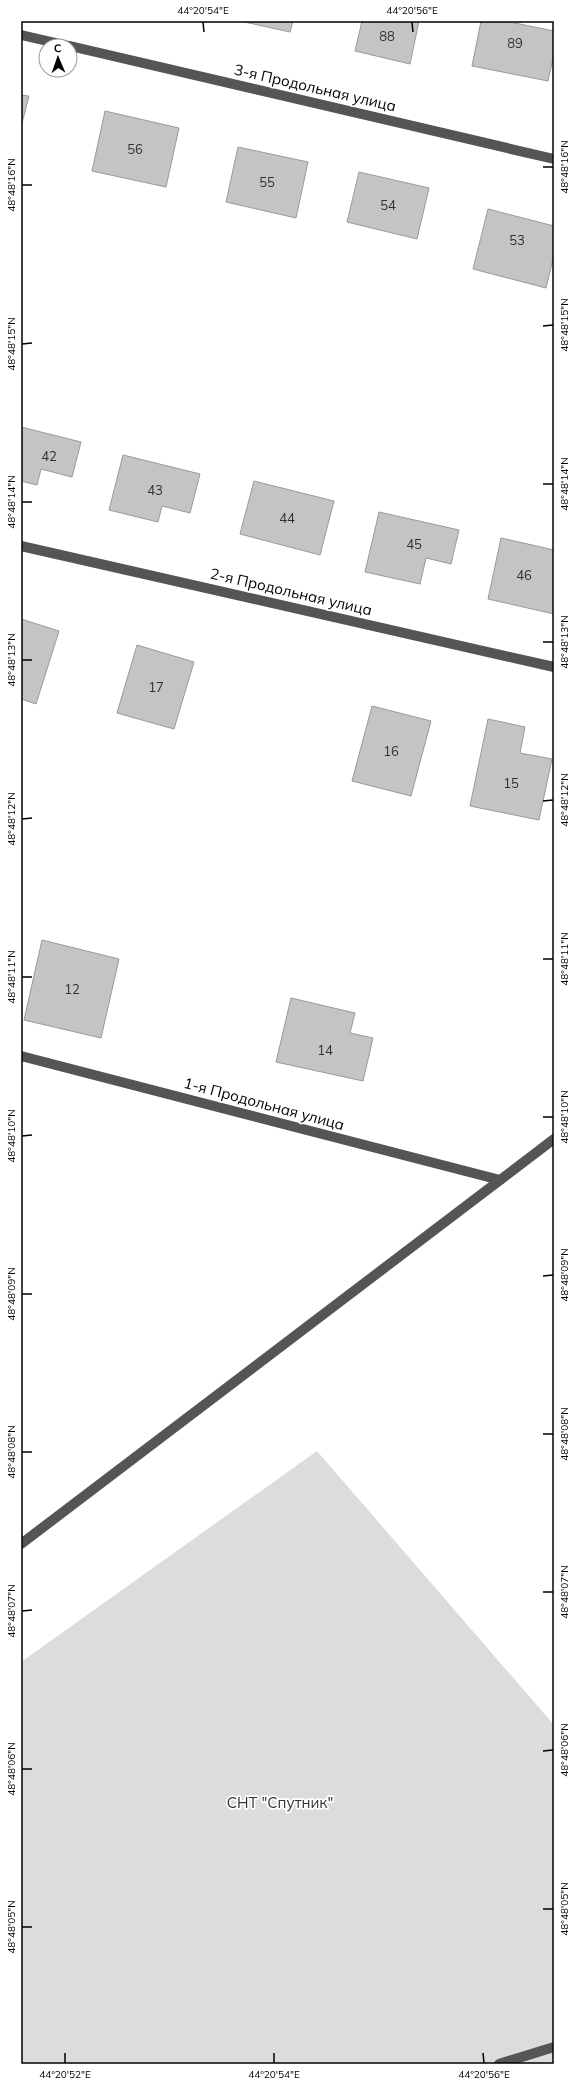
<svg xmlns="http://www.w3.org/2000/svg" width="575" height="2085" font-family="Mulish,sans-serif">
<rect width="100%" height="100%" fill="#fff"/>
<!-- green -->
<polygon fill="#dcdcdc" points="317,1451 554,1725 554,2064 21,2064 21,1662"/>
<!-- building -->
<g fill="#c4c4c4" stroke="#999">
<polygon points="240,21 293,21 290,32"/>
<polygon points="362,21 419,21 410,64 355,51"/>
<polygon points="481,21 505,21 554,31 554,54 548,81 472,66"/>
<polygon points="21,95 29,96 21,127"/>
<polygon points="105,111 179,128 166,187 92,171"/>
<polygon points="238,147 308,162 296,218 226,202"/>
<polygon points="359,172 429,188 417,239 347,222"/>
<polygon points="488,209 554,226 554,255 546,288 473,269"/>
<polygon points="21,427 81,442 72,477 41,469 37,485 21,481"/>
<polygon points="123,455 200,474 190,513 162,506 158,522 109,510"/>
<polygon points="254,481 334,501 320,555 240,534"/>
<polygon points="379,512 459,530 451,564 426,558 420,584 365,572"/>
<polygon points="501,538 554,550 554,614 488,599"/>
<polygon points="21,619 59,631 36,704 21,699"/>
<polygon points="137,645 194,662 174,729 117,713"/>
<polygon points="372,706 431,721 411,796 352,781"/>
<polygon points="488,719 525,727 520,753 552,759 539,820 470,806"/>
<polygon points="42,940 119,959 101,1038 24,1020"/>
<polygon points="291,998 355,1013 350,1033 373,1038 363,1081 276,1062"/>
</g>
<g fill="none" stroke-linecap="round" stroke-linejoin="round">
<!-- minor -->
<g stroke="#555" stroke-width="10">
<polyline points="21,35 69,46"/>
<polyline points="70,46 554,159"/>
<polyline points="21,546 554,667"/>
<polyline points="21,1056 500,1180"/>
<polyline points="21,1544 554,1139"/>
<polyline points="499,2064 554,2047"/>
</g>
</g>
<!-- ticks -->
<path fill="none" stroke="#000" stroke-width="1.5" d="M 203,22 L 204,32M 412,22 L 413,32M 543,167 L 553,167M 22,185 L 32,185M 543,326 L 553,325M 22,344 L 32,343M 543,484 L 553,484M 22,502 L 32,502M 543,642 L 553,642M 22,660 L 32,660M 543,801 L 553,800M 22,819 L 32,818M 543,959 L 553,959M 22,977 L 32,977M 543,1117 L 553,1117M 22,1136 L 32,1135M 543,1276 L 553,1275M 22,1294 L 32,1294M 543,1434 L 553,1434M 22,1452 L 32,1452M 543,1592 L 553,1592M 22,1611 L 32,1610M 543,1751 L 553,1750M 22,1769 L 32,1769M 543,1909 L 553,1909M 22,1927 L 32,1927M 65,2053 L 65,2063M 274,2053 L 274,2063M 483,2053 L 484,2063"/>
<g text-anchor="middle" stroke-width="3.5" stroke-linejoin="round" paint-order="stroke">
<!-- number labels -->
<g font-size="13" fill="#313131">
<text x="387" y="41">88</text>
<text x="515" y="48">89</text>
<text x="135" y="154">56</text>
<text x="267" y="187">55</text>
<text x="388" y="210">54</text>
<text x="517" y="245">53</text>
<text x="49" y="461">42</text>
<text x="155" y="495">43</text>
<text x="287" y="523">44</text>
<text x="414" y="549">45</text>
<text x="524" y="580">46</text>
<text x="156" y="692">17</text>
<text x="391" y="756">16</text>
<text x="511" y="788">15</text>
<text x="72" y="994">12</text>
<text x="325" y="1055">14</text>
</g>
<!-- street labels -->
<g font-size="15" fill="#000" stroke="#fff">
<text transform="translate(315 88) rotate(13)" y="5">3-я Продольная улица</text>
<text transform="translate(291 592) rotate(13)" y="5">2-я Продольная улица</text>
<text transform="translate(264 1104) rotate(15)" y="5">1-я Продольная улица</text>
</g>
<!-- park labels -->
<g font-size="15" fill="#333" stroke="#fff">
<text x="280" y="1808">СНТ "Спутник"</text>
</g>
</g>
<!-- border -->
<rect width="575" height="2085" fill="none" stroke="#ffffff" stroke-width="44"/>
<!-- north arrow -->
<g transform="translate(58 58) rotate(358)"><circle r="19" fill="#ffffff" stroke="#999999"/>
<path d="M0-3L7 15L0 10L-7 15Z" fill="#000000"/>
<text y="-6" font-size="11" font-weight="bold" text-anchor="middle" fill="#000000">С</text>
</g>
<rect x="22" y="22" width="531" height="2041" fill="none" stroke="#000" stroke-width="1.5"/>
<g font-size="10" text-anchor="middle" fill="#000">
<text x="203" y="14">44°20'54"E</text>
<text x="412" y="14">44°20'56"E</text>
<text transform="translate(564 167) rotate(-90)" y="4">48°48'16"N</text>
<text transform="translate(11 185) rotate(-90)" y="4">48°48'16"N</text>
<text transform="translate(564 325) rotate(-90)" y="4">48°48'15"N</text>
<text transform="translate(11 344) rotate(-90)" y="4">48°48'15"N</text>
<text transform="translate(564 484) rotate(-90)" y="4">48°48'14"N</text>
<text transform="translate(11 502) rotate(-90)" y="4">48°48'14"N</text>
<text transform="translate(564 642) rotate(-90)" y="4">48°48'13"N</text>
<text transform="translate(11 660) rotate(-90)" y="4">48°48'13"N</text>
<text transform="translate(564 800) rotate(-90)" y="4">48°48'12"N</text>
<text transform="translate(11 819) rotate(-90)" y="4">48°48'12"N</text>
<text transform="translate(564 959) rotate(-90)" y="4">48°48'11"N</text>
<text transform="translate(11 977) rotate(-90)" y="4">48°48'11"N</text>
<text transform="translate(564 1117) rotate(-90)" y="4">48°48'10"N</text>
<text transform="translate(11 1136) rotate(-90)" y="4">48°48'10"N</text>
<text transform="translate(564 1275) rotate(-90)" y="4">48°48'09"N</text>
<text transform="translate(11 1294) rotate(-90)" y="4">48°48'09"N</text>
<text transform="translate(564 1434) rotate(-90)" y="4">48°48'08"N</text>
<text transform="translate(11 1452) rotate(-90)" y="4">48°48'08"N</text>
<text transform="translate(564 1592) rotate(-90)" y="4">48°48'07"N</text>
<text transform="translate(11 1611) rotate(-90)" y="4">48°48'07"N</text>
<text transform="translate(564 1750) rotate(-90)" y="4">48°48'06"N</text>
<text transform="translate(11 1769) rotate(-90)" y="4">48°48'06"N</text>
<text transform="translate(564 1909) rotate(-90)" y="4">48°48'05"N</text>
<text transform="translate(11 1927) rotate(-90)" y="4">48°48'05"N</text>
<text x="65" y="2078">44°20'52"E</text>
<text x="274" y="2078">44°20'54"E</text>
<text x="484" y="2078">44°20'56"E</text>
</g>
</svg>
